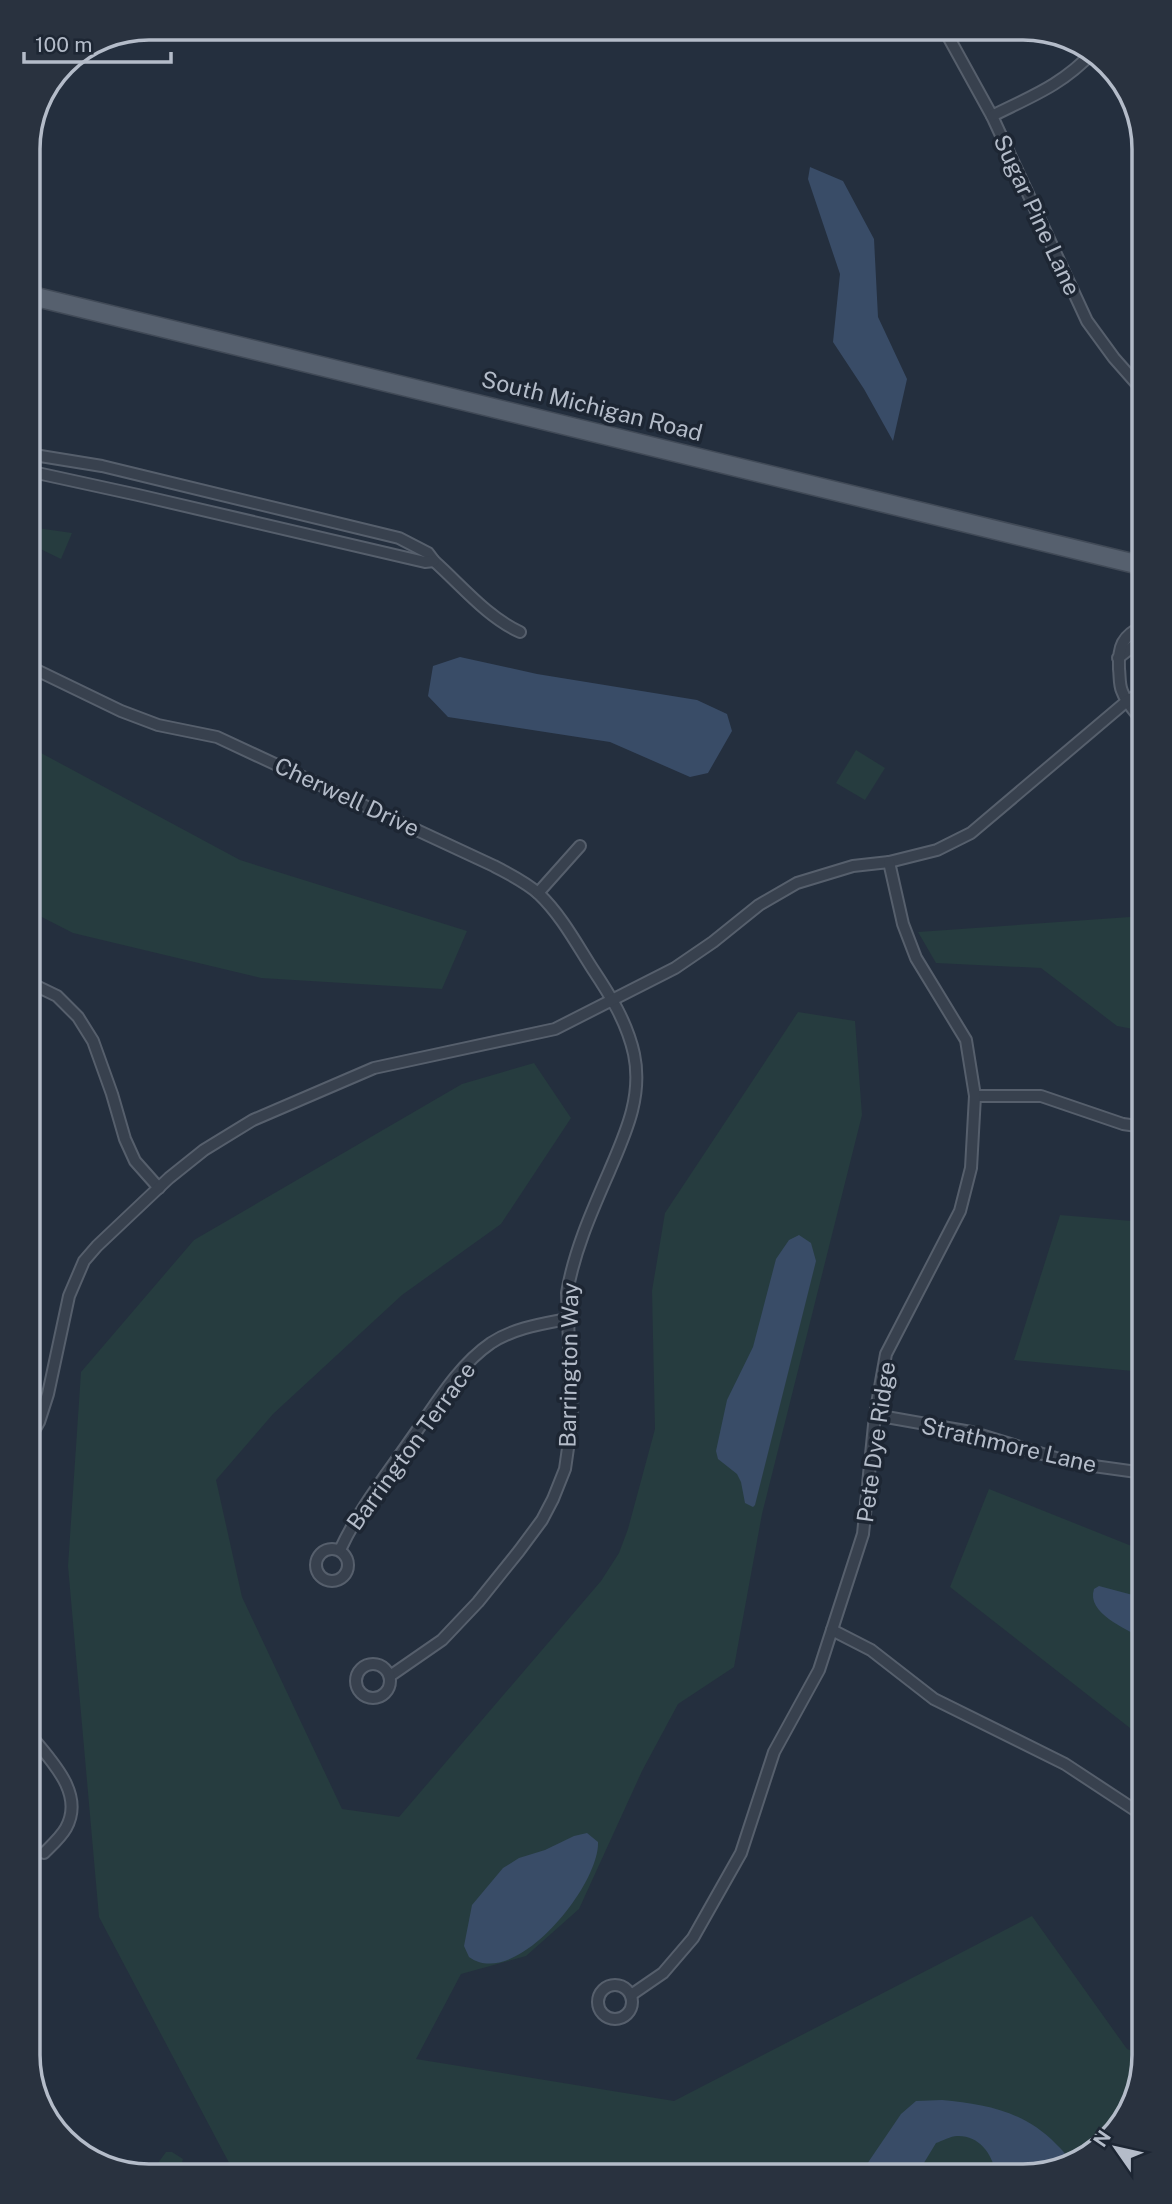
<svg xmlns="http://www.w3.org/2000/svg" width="1172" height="2204" font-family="'Public Sans',sans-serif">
<rect width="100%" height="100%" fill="#242f3e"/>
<!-- green -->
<g fill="#263c3f">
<polygon points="30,527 72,533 61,559 28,543"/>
<polygon points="28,746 240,860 467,931 442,989 261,978 73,933 28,910"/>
<polygon points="856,750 885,768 865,800 836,783"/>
<polygon points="1144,916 1144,1031 1117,1026 1041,968 936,963 918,932"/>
<polygon points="798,1012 855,1021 862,1115 762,1514 734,1667 678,1704 642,1771 579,1909 526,1956 461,1974 416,2059 674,2101 1032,1916 1127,2049 1144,2055 1124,2122 1069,2167 1023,2176 236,2176 99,1917 68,1566 81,1372 194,1240 462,1084 534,1063 571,1118 501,1224 402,1295 273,1414 216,1480 242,1597 342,1809 399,1817 601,1581 619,1553 628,1529 655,1429 652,1291 665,1213"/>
<polygon points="1060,1215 1144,1222 1144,1372 1014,1360"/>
<polygon points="989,1489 1144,1551 1144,1739 950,1587"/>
<polygon points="166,2152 172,2152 183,2159 179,2176 159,2176 158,2163"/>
</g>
<!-- water -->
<g fill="#394c67">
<polygon points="810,167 843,181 874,239 878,317 907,379 893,441 864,389 833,342 840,274 808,179"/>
<polygon points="460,657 537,674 697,700 727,714 732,731 708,773 690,777 610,742 448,717 428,696 433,666"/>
<polygon points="799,1235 811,1243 816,1261 755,1505 753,1507 745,1503 741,1482 737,1474 718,1459 716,1451 727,1400 753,1347 776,1259 789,1240"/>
<path d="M 1099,1586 L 1144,1598 L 1144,1639 C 1126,1629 1086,1613 1094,1589 Z"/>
<path d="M 587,1833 L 598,1842 C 600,1885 515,1991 469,1957 L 464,1946 L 472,1905 L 503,1868 L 519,1858 L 545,1850 L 574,1836 Z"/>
<path d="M 942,2100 C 985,2104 1024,2111 1056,2144 C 1062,2150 1069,2156 1071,2165 L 1023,2176 L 980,2176 L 995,2171 C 992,2153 978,2135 957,2136 C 951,2136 942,2141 936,2143 L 916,2176 L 869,2176 L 867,2164 L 901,2114 L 916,2101 Z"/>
</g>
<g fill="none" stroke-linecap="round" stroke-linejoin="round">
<defs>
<g id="minor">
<polyline points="944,29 992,116 1087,321 1114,358 1144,392"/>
<path d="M 992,116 C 1032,96 1062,85 1093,52"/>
<path d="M 28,454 L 102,466 L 399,538 L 428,553 L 434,561 C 461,585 487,617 520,632"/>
<polyline points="28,471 138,495 425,562 434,561"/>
<polyline points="1118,658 1144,638"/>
<path d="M 28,666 L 121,711 L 158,725 L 217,737 L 494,866 C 509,874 526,882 539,894 C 561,915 576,943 592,968 C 610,995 627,1022 634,1054 C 643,1097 625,1134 609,1172 C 592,1211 574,1251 567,1293 L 572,1420 L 565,1469 L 553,1499 L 542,1520 L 519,1551 L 478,1602 L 442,1640 L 390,1676"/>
<path d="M 1144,723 C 1136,713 1126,703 1122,691 C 1119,684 1120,676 1119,669 C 1118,647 1122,635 1144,626"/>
<polyline points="538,893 580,846"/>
<polyline points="28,982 57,996 78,1017 93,1041 112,1094 125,1139 135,1161 159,1188"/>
<polyline points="975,1096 1041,1096 1123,1124 1144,1127"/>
<polyline points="875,1415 971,1432 1072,1463 1144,1473"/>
<polyline points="28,1441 39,1422 48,1394 69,1296 84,1261 97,1246 169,1178 204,1150 253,1120 374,1068 555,1029 675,968 713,942 759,905 797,883 853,866 889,862 937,850 971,833 1127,701 1144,691"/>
<circle cx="332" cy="1565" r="16"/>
<path d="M 340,1550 C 358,1511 384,1478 409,1442 C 433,1409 456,1367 491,1343 C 514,1328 541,1324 567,1319"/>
<polyline points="832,1630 871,1650 934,1699 1065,1764 1144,1816"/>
<circle cx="373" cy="1681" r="17"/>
<path d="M 28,1732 C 48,1758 86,1792 66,1828 C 61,1837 52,1845 44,1853"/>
<circle cx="615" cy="2002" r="17"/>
<polyline points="631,1995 663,1973 693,1938 741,1853 774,1752 819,1670 863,1534 875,1415 886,1354 960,1211 971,1168 975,1096 966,1040 916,958 903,924 889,862"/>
</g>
<polyline id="primary" points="28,295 1144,566"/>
</defs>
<!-- minor casing -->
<use href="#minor" stroke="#565f6c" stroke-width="14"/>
<!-- primary casing -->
<use href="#primary" stroke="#414a57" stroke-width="21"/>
<!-- minor -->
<use href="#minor" stroke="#38414e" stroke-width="10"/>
<!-- primary -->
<use href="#primary" stroke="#56606e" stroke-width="18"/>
</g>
<g text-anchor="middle" stroke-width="7" stroke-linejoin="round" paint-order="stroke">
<!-- street labels -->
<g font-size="23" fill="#b4bcc9" stroke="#1d2633">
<text transform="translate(1037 215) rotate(65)" y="8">Sugar Pine Lane</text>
<text transform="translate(592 406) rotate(14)" y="8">South Michigan Road</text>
<text transform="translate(347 797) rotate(25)" y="8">Cherwell Drive</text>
<text transform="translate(569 1365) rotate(-89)" y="8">Barrington Way</text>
<text transform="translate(876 1442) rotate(-82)" y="8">Pete Dye Ridge</text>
<text transform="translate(1009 1445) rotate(13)" y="8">Strathmore Lane</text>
<text transform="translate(411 1446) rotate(-54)" y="8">Barrington Terrace</text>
</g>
</g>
<!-- crop -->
<path d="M0 0H1172V2204H0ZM149 40H1023A109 109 0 0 1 1132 149V2055A109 109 0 0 1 1023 2164H149A109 109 0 0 1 40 2055V149A109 109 0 0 1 149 40Z" fill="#29323f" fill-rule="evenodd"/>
<path fill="none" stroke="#b4bcc9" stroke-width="3.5" d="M149 40H1023A109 109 0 0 1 1132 149V2055A109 109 0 0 1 1023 2164H149A109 109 0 0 1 40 2055V149A109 109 0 0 1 149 40Z"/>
<!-- north arrow -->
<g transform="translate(1116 2148) rotate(304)" stroke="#1d2633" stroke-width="5" paint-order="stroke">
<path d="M0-5L12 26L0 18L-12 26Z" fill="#b4bcc9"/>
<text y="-10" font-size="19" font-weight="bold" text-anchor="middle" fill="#b4bcc9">N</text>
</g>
<!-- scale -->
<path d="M24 52v10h147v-10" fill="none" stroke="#b4bcc9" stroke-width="3.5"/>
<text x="35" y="52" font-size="21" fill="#b4bcc9" stroke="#1d2633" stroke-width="5" paint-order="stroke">100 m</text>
</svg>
